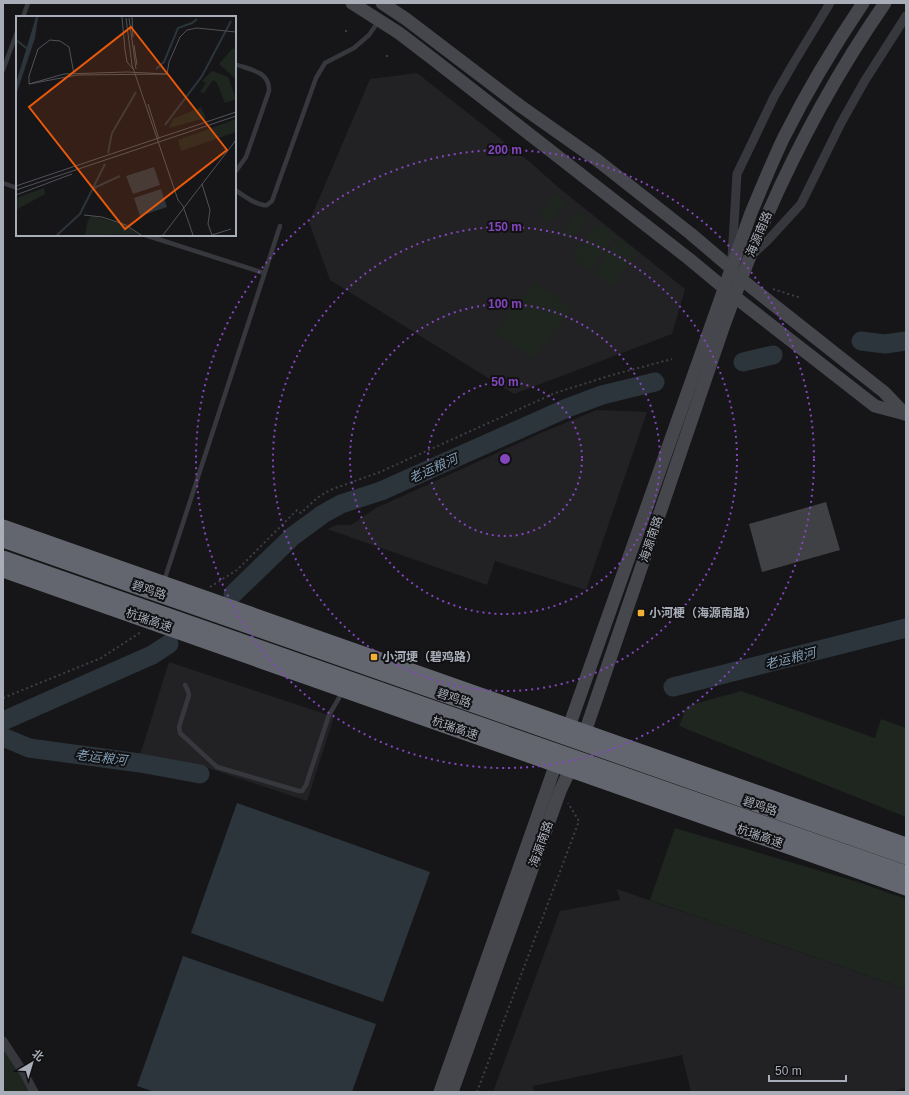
<svg xmlns="http://www.w3.org/2000/svg" width="909" height="1095" font-family="Arial,'Noto Sans SC',sans-serif">
<rect width="100%" height="100%" fill="#161618"/>
<!-- built -->
<g fill="#222225">
<polygon points="417,73 530,162 558,187 685,289 672,334 514,394 330,280 309,222 370,79"/>
<polygon points="597,410 647,412 586,590 495,561 487,585 327,529 337,525 351,525 376,508 543,432"/>
<polygon points="169,662 334,717 307,801 205,767 140,755"/>
<polygon points="617,889 906,989 906,1088 889,1092 691,1092 682,1055 533,1086 534,1092 493,1092 560,911 620,900"/>
</g>
<!-- green -->
<g fill="#1e261f">
<polygon points="556,194 566,202 549,223 539,215"/>
<polygon points="578,211 588,219 571,241 561,233"/>
<polygon points="598,222 616,236 590,270 571,256"/>
<polygon points="619,239 638,253 611,287 593,273"/>
<polygon points="535,281 572,310 532,360 495,332"/>
<polygon points="741,691 875,738 881,719 906,728 906,817 679,726 687,706"/>
<polygon points="675,828 858,882 906,899 906,989 650,900"/>
<polygon points="3,1046 30,1092 3,1092"/>
</g>
<!-- water -->
<g fill="#2c353c">
<polygon points="237,803 430,872 383,1002 191,933"/>
<polygon points="183,956 376,1024 352,1092 155,1092 137,1086"/>
</g>
<g fill="none" stroke-linecap="round" stroke-linejoin="round">
<!-- river -->
<g stroke="#2c353c" stroke-width="19">
<polyline points="861,341 885,344 906,341"/>
<polyline points="743,362 773,355"/>
<polyline points="233,594 293,536 323,514 341,504 381,491 567,408 602,395 655,382"/>
<polyline points="673,687 906,628"/>
<polyline points="3,721 152,655 169,644"/>
<polyline points="3,737 29,748 140,763 200,774"/>
</g>
</g>
<!-- building -->
<polygon fill="#404145" points="826,502 840,550 762,572 749,524"/>
<g fill="none" stroke-linecap="round" stroke-linejoin="round">
<!-- path -->
<g stroke="#3d3f44" stroke-width="2" stroke-dasharray="2 3" stroke-linecap="butt">
<polyline points="345,31 350,31"/>
<polyline points="387,55 387,59"/>
<polyline points="773,289 801,298"/>
<polyline points="210,587 237,570 297,510 301,513 317,498 330,490 380,472 555,393 612,375 672,359"/>
<polyline points="3,698 101,658 141,632"/>
<polyline points="477,1092 579,821 568,803"/>
</g>
<!-- lane -->
<g stroke="#37383d" stroke-width="4.5">
<polyline points="23,17 28,3"/>
<path d="M 235,64 C 250,70 270,71 269,91 L 246,157 L 236,171"/>
<polyline points="3,70 17,32"/>
<polyline points="3,183 17,188"/>
<path d="M 235,190 C 242,194 258,207 267,205 C 267,205 272,201 272,201 L 316,78 L 325,63 L 354,48 L 369,35 L 378,22"/>
<polyline points="145,235 264,273"/>
<polyline points="164,581 280,226"/>
<polyline points="185,685 188,691 189,695 179,727 180,733 217,767 299,791 302,791 306,785 329,715 339,698 341,691"/>
</g>
<!-- street -->
<g stroke="#37383d" stroke-width="9">
<polyline points="753,254 769,239 801,204 841,123 864,82 906,16"/>
<polyline points="732,258 737,174 774,97 793,64 830,3"/>
<polyline points="3,1041 24,1073 34,1092"/>
</g>
<!-- secondary -->
<g stroke="#45474d" stroke-width="13">
<polyline points="352,3 399,33 433,59 688,258 735,297 875,406 905,414"/>
<polyline points="382,3 406,19 519,105 597,160 691,234 731,268 741,279 884,392 905,414"/>
<path d="M 566,735 L 751,213 C 762,187 772,162 784,137 C 807,91 834,46 863,3"/>
<path d="M 582,741 L 724,325 C 737,290 750,254 765,220 C 798,144 838,71 885,3"/>
<polyline points="440,1092 559,755"/>
<polyline points="452,1092 560,791 574,761"/>
</g>
<!-- highway -->
<g stroke="#63666e" stroke-width="17">
<polyline points="3,539 906,856"/>
<polyline points="3,559 906,874"/>
</g>
<!-- highway-bridge -->
<g stroke="#63666e" stroke-width="17">
<polyline points="3,528 906,846"/>
<polyline points="3,569 906,887"/>
</g>
</g>
<!-- distance rings -->
<g fill="none" stroke="#8446be" stroke-width="2" stroke-dasharray="2 4">
<circle cx="505" cy="459" r="77"/>
<circle cx="505" cy="459" r="155"/>
<circle cx="505" cy="459" r="232"/>
<circle cx="505" cy="459" r="309"/>
</g>
<!-- markers -->
<g fill="#f2b134" stroke="#111113" stroke-width="1.5">
<rect x="637" y="609" width="8" height="8" rx="2"/>
<rect x="370" y="653" width="8" height="8" rx="2"/>
</g>
<g text-anchor="middle" stroke-width="4" stroke-linejoin="round" paint-order="stroke">
<!-- street labels -->
<g font-size="12" fill="#a8adb8" stroke="#111113">
<text transform="translate(759 234) rotate(-67)" y="4">海源南路</text>
<text transform="translate(651 539) rotate(-71)" y="4">海源南路</text>
<text transform="translate(149 590) rotate(19)" y="4">碧鸡路</text>
<text transform="translate(149 620) rotate(19)" y="4">杭瑞高速</text>
<text transform="translate(454 698) rotate(19)" y="4">碧鸡路</text>
<text transform="translate(455 728) rotate(19)" y="4">杭瑞高速</text>
<text transform="translate(760 806) rotate(19)" y="4">碧鸡路</text>
<text transform="translate(760 836) rotate(19)" y="4">杭瑞高速</text>
<text transform="translate(541 844) rotate(-70)" y="4">海源南路</text>
</g>
<!-- poi labels -->
<g font-size="12" font-weight="bold" fill="#a8adb8" stroke="#111113" text-anchor="start">
<text x="649" y="617">小河梗（海源南路）</text>
<text x="382" y="661">小河埂（碧鸡路）</text>
</g>
<!-- water labels -->
<g font-size="13" font-style="italic" fill="#7f9bb3" stroke="#111113">
<text transform="translate(433 468) rotate(-24)" y="5">老运粮河</text>
<text transform="translate(790 658) rotate(-14)" y="5">老运粮河</text>
<text transform="translate(101 757) rotate(7)" y="5">老运粮河</text>
</g>
</g>
<!-- overview -->
<g transform="translate(16 16)">
<rect width="220" height="220" fill="#161618"/>
<path d="M 217,32 L 220,35 L 220,63 L 203,48 ZM 196,55 L 212,61 L 220,83 L 209,87 L 201,67 L 197,64 L 188,77 L 184,76 L 190,67 L 186,65 ZM 185,91 L 190,102 L 153,112 L 157,103 ZM 220,103 L 220,116 L 165,135 L 162,124 ZM 28,172 L 29,178 L 0,194 L 0,182 ZM 76,200 L 110,209 L 122,218 L 69,219 L 72,204 Z" fill="#1e261f"/>
<path d="M 20,1 L 22,1 L 19,22 L 0,79 L 0,67 ZM 138,151 L 144,169 L 117,178 L 110,160 ZM 145,173 L 151,191 L 124,200 L 118,182 Z" fill="#2c353c"/>
<path fill="none" stroke="#2c353c" stroke-width="2" d="M 0,24 L 13,34M 140,53 L 148,46 L 162,12 L 176,7 L 181,3M 149,109 L 186,60 L 215,5M 92,137 L 96,117 L 120,76M 76,173 L 104,160M 41,219 L 64,198 L 89,148"/>
<path fill="none" stroke="#505258" stroke-width="1" d="M 106,1 L 109,34 L 111,46 L 117,53M 116,1 L 117,21M 110,2 L 116,49 L 162,184 L 167,190M 113,2 L 120,53M 118,29 L 121,49M 111,56 L 151,58 L 61,59 L 13,68 L 48,58 ZM 151,58 L 153,46 L 164,21 L 171,14 L 181,12 L 220,16M 13,68 L 13,60 L 22,33 L 34,24 L 44,25 L 53,31 L 58,58M 132,88 L 143,123M 186,168 L 194,194 L 192,208 L 196,219M 0,170 L 220,96M 0,174 L 220,100M 0,179 L 56,158M 167,190 L 177,219M 68,199 L 86,201 L 110,209 L 125,219M 147,219 L 220,124M 196,219 L 215,213"/>
<path fill="#e8590c" fill-opacity="0.15" stroke="#e8590c" stroke-width="2" d="M 115,11 L 211,134 L 109,213 L 13,91 Z"/>
<rect width="220" height="220" fill="none" stroke="#a8adb8" stroke-width="2"/>
</g>
<circle cx="505" cy="459" r="6" fill="#8446be" stroke="#111113" stroke-width="2"/>
<g font-size="12" text-anchor="middle" font-weight="bold" fill="#8446be" stroke="#111113" stroke-width="4" stroke-linejoin="round" paint-order="stroke">
<text x="505" y="154">200 m</text>
<text x="505" y="231">150 m</text>
<text x="505" y="308">100 m</text>
<text x="505" y="386">50 m</text>
</g>
<!-- border -->
<rect width="909" height="1095" fill="none" stroke="#a8adb8" stroke-width="8"/>
<!-- north arrow -->
<g transform="translate(32 1063) rotate(38)" stroke="#111113" stroke-width="3" paint-order="stroke">
<path d="M0-3L7 15L0 10L-7 15Z" fill="#a8adb8"/>
<text y="-6" font-size="11" font-weight="bold" text-anchor="middle" fill="#a8adb8">北</text>
</g>
<!-- scale -->
<path d="M769 1075v6h77v-6" fill="none" stroke="#a8adb8" stroke-width="2"/>
<text x="775" y="1075" font-size="12" fill="#a8adb8" stroke="#111113" stroke-width="3" paint-order="stroke">50 m</text>
</svg>
